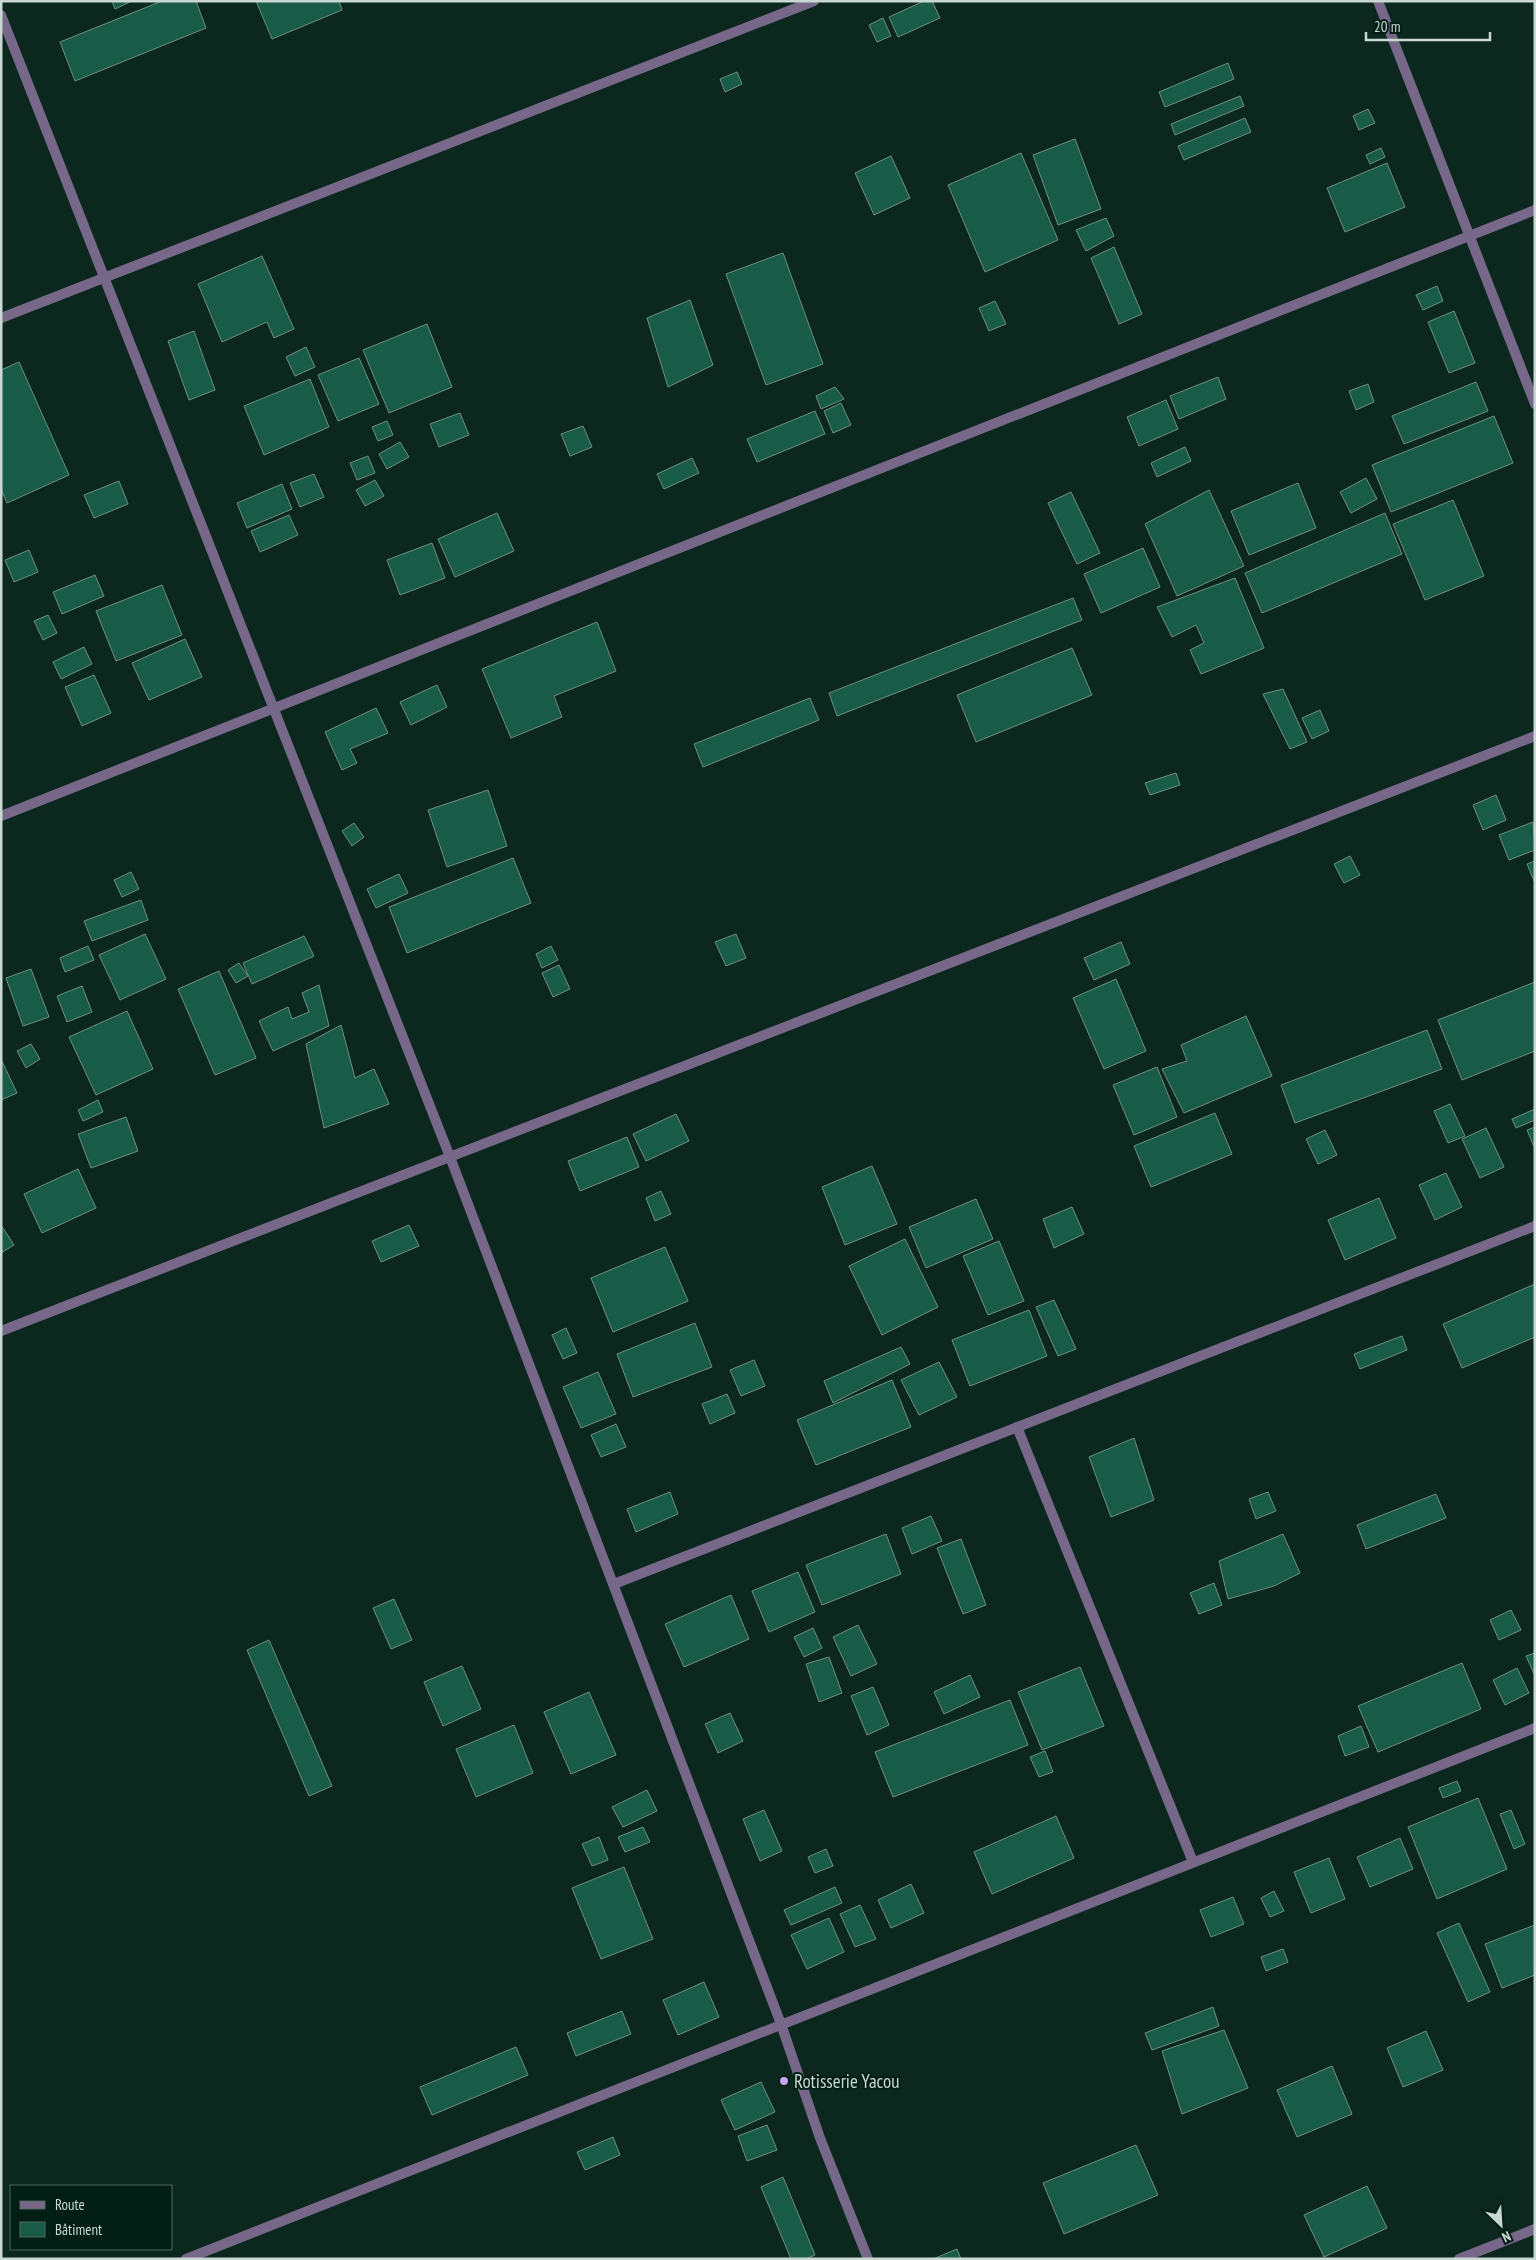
<svg xmlns="http://www.w3.org/2000/svg" width="1536" height="2260" font-family="'PT Sans Narrow',sans-serif">
<rect width="100%" height="100%" fill="#0c281e"/>
<!-- building -->
<g fill="#185b46" stroke="#708e82">
<polygon points="112,1 132,1 115,9"/>
<polygon points="162,1 196,1 206,28 75,81 60,42"/>
<polygon points="256,1 339,1 342,10 272,39"/>
<polygon points="924,1 932,1 940,18 898,37 889,17"/>
<polygon points="883,18 891,36 877,42 869,25"/>
<polygon points="1228,63 1234,79 1165,107 1159,92"/>
<polygon points="737,72 742,84 725,92 720,79"/>
<polygon points="1240,96 1244,106 1175,135 1171,124"/>
<polygon points="1368,109 1375,123 1359,130 1353,116"/>
<polygon points="1245,118 1251,132 1184,160 1178,146"/>
<polygon points="1075,139 1101,209 1058,225 1033,155"/>
<polygon points="1381,148 1385,157 1370,164 1366,155"/>
<polygon points="1021,153 1058,240 985,272 948,185"/>
<polygon points="891,156 910,198 874,215 855,173"/>
<polygon points="1387,163 1405,207 1345,232 1327,188"/>
<polygon points="1106,218 1114,236 1086,251 1076,230"/>
<polygon points="1114,247 1142,314 1119,324 1091,258"/>
<polygon points="783,253 823,364 766,385 726,274"/>
<polygon points="262,256 294,329 274,338 267,322 222,342 198,284"/>
<polygon points="1437,286 1443,301 1423,310 1416,295"/>
<polygon points="690,300 713,365 668,387 647,318"/>
<polygon points="995,301 1006,324 989,331 979,308"/>
<polygon points="1454,311 1475,363 1449,373 1428,322"/>
<polygon points="427,324 452,387 389,413 363,350"/>
<polygon points="194,331 215,390 189,400 168,341"/>
<polygon points="306,347 315,367 295,376 286,357"/>
<polygon points="359,358 379,404 338,421 318,375"/>
<polygon points="19,362 69,475 7,503 1,489 1,370"/>
<polygon points="1218,377 1226,399 1179,419 1170,396"/>
<polygon points="310,379 329,427 264,455 244,406"/>
<polygon points="1476,382 1488,411 1404,444 1392,416"/>
<polygon points="1368,384 1374,402 1356,410 1349,391"/>
<polygon points="835,387 844,399 821,409 816,396"/>
<polygon points="1166,400 1178,429 1139,446 1127,417"/>
<polygon points="841,403 851,425 833,433 824,411"/>
<polygon points="815,411 825,434 757,462 747,439"/>
<polygon points="460,413 469,435 439,447 430,424"/>
<polygon points="1494,416 1513,463 1391,512 1372,465"/>
<polygon points="387,421 393,435 378,441 372,427"/>
<polygon points="583,426 592,447 570,456 561,434"/>
<polygon points="400,442 409,457 387,469 379,454"/>
<polygon points="1185,447 1191,461 1157,477 1151,463"/>
<polygon points="368,456 375,473 357,480 350,463"/>
<polygon points="692,458 699,473 664,489 657,474"/>
<polygon points="314,474 324,497 300,507 290,483"/>
<polygon points="1366,478 1377,499 1351,513 1340,492"/>
<polygon points="375,480 384,496 365,506 356,490"/>
<polygon points="119,481 128,504 94,518 84,495"/>
<polygon points="1298,483 1316,528 1249,555 1231,511"/>
<polygon points="282,484 292,509 247,528 237,503"/>
<polygon points="1209,490 1244,566 1177,596 1145,524"/>
<polygon points="1071,492 1100,553 1077,564 1048,503"/>
<polygon points="1453,500 1484,576 1425,600 1393,524"/>
<polygon points="497,513 514,551 455,577 438,539"/>
<polygon points="1385,513 1402,554 1262,613 1245,573"/>
<polygon points="289,515 298,535 260,552 251,531"/>
<polygon points="432,543 445,578 400,595 387,560"/>
<polygon points="1143,548 1160,587 1101,613 1084,574"/>
<polygon points="29,550 38,572 14,582 5,560"/>
<polygon points="95,575 104,596 62,614 53,592"/>
<polygon points="1235,578 1264,648 1201,674 1190,650 1204,643 1196,625 1172,637 1157,607"/>
<polygon points="162,585 182,635 116,661 96,611"/>
<polygon points="1073,598 1082,620 837,716 829,693"/>
<polygon points="48,615 57,633 43,640 34,621"/>
<polygon points="597,622 616,671 554,696 562,717 511,738 482,669"/>
<polygon points="185,639 202,677 149,700 132,663"/>
<polygon points="84,647 92,664 61,679 53,662"/>
<polygon points="1072,648 1092,695 976,742 957,695"/>
<polygon points="94,675 111,713 82,726 65,687"/>
<polygon points="437,685 447,707 411,725 400,702"/>
<polygon points="1283,689 1307,742 1290,749 1263,694"/>
<polygon points="810,698 819,720 703,767 694,744"/>
<polygon points="376,708 388,733 350,749 357,763 342,770 325,732"/>
<polygon points="1320,710 1329,731 1312,739 1302,718"/>
<polygon points="1176,773 1180,785 1150,795 1145,783"/>
<polygon points="488,790 507,846 447,867 428,810"/>
<polygon points="1496,795 1506,820 1483,830 1473,805"/>
<polygon points="1533,822 1535,850 1509,860 1499,835"/>
<polygon points="354,823 364,837 352,846 342,831"/>
<polygon points="1350,856 1360,875 1344,883 1334,864"/>
<polygon points="513,858 531,903 407,953 389,907"/>
<polygon points="1535,861 1535,883 1527,864"/>
<polygon points="131,872 139,889 122,897 114,880"/>
<polygon points="399,874 408,893 376,908 367,889"/>
<polygon points="141,900 148,920 92,941 84,921"/>
<polygon points="145,934 166,979 120,1000 99,955"/>
<polygon points="736,934 746,958 726,966 715,942"/>
<polygon points="304,936 314,956 252,984 243,963"/>
<polygon points="1121,942 1130,964 1094,980 1084,958"/>
<polygon points="88,946 94,960 65,972 60,958"/>
<polygon points="551,946 558,960 542,968 536,954"/>
<polygon points="239,963 248,976 236,983 228,970"/>
<polygon points="559,965 570,989 553,997 542,973"/>
<polygon points="31,969 49,1017 23,1026 6,978"/>
<polygon points="219,971 256,1058 215,1075 178,989"/>
<polygon points="1116,979 1146,1051 1104,1069 1073,998"/>
<polygon points="1535,982 1535,1051 1462,1080 1438,1020"/>
<polygon points="319,985 329,1026 273,1051 259,1021 288,1007 292,1019 309,1012 302,993"/>
<polygon points="82,986 92,1012 67,1022 57,996"/>
<polygon points="127,1011 153,1069 96,1095 69,1037"/>
<polygon points="1246,1016 1272,1076 1184,1113 1162,1069 1187,1061 1181,1045"/>
<polygon points="341,1025 355,1078 374,1069 389,1104 324,1128 306,1044"/>
<polygon points="1427,1030 1442,1069 1295,1123 1281,1085"/>
<polygon points="31,1044 40,1059 26,1068 17,1051"/>
<polygon points="1,1059 17,1093 1,1100"/>
<polygon points="1157,1067 1177,1117 1134,1135 1113,1085"/>
<polygon points="98,1100 103,1112 83,1121 78,1110"/>
<polygon points="1450,1104 1465,1136 1448,1143 1434,1111"/>
<polygon points="1535,1109 1535,1120 1516,1128 1512,1119"/>
<polygon points="1215,1113 1232,1154 1151,1187 1134,1146"/>
<polygon points="676,1114 689,1141 646,1161 633,1134"/>
<polygon points="126,1117 138,1151 91,1168 78,1134"/>
<polygon points="1535,1127 1535,1149 1527,1130"/>
<polygon points="1486,1128 1504,1167 1480,1178 1462,1139"/>
<polygon points="1325,1130 1337,1155 1318,1164 1306,1139"/>
<polygon points="627,1137 639,1167 580,1191 568,1161"/>
<polygon points="872,1166 897,1224 845,1245 822,1187"/>
<polygon points="78,1169 96,1208 42,1233 24,1194"/>
<polygon points="1446,1173 1462,1207 1435,1220 1419,1185"/>
<polygon points="661,1191 671,1214 655,1221 646,1198"/>
<polygon points="1379,1198 1396,1238 1345,1260 1328,1220"/>
<polygon points="976,1199 993,1239 926,1268 909,1227"/>
<polygon points="1072,1207 1084,1234 1054,1248 1043,1219"/>
<polygon points="1,1225 14,1245 1,1253"/>
<polygon points="409,1225 419,1246 381,1262 372,1241"/>
<polygon points="905,1239 938,1307 882,1335 849,1266"/>
<polygon points="999,1241 1024,1301 988,1315 963,1256"/>
<polygon points="665,1247 688,1301 613,1332 591,1278"/>
<polygon points="1535,1284 1535,1337 1462,1368 1443,1324"/>
<polygon points="1054,1300 1076,1349 1058,1356 1036,1307"/>
<polygon points="1029,1310 1047,1356 970,1386 952,1340"/>
<polygon points="695,1323 712,1367 633,1397 617,1354"/>
<polygon points="566,1328 577,1353 563,1359 552,1335"/>
<polygon points="1402,1336 1407,1350 1360,1369 1354,1354"/>
<polygon points="901,1347 910,1364 833,1403 824,1381"/>
<polygon points="754,1360 765,1386 741,1396 730,1370"/>
<polygon points="939,1362 957,1397 919,1415 901,1380"/>
<polygon points="598,1372 616,1414 581,1428 563,1387"/>
<polygon points="892,1380 911,1427 816,1465 797,1420"/>
<polygon points="727,1394 735,1413 710,1424 702,1404"/>
<polygon points="616,1424 626,1447 601,1457 591,1435"/>
<polygon points="1134,1438 1154,1500 1111,1517 1089,1457"/>
<polygon points="670,1492 678,1514 636,1532 627,1509"/>
<polygon points="1268,1492 1276,1511 1256,1519 1249,1499"/>
<polygon points="1436,1494 1446,1518 1366,1549 1357,1525"/>
<polygon points="931,1516 942,1541 912,1554 902,1528"/>
<polygon points="886,1534 901,1574 822,1605 806,1565"/>
<polygon points="1283,1534 1300,1573 1274,1586 1228,1599 1219,1561"/>
<polygon points="961,1539 986,1605 963,1614 937,1548"/>
<polygon points="798,1572 815,1612 769,1632 752,1591"/>
<polygon points="1214,1583 1222,1605 1199,1614 1190,1593"/>
<polygon points="731,1595 749,1639 684,1667 665,1624"/>
<polygon points="394,1599 412,1640 391,1649 373,1608"/>
<polygon points="1511,1610 1521,1630 1499,1640 1490,1620"/>
<polygon points="858,1625 877,1664 851,1676 833,1637"/>
<polygon points="813,1628 822,1648 804,1657 794,1637"/>
<polygon points="269,1640 332,1786 309,1796 247,1650"/>
<polygon points="1535,1653 1535,1676 1526,1656"/>
<polygon points="829,1657 842,1693 819,1702 806,1664"/>
<polygon points="1462,1663 1481,1709 1378,1752 1358,1706"/>
<polygon points="462,1666 481,1709 443,1726 424,1682"/>
<polygon points="1080,1667 1104,1726 1042,1750 1018,1692"/>
<polygon points="1517,1668 1529,1693 1505,1705 1493,1680"/>
<polygon points="970,1675 980,1697 944,1714 934,1692"/>
<polygon points="873,1687 889,1725 867,1735 851,1696"/>
<polygon points="589,1692 616,1755 571,1774 544,1712"/>
<polygon points="1010,1700 1028,1745 893,1797 875,1752"/>
<polygon points="730,1713 743,1741 718,1753 705,1724"/>
<polygon points="514,1725 533,1773 476,1797 456,1749"/>
<polygon points="1361,1726 1369,1747 1345,1756 1338,1736"/>
<polygon points="1045,1751 1053,1772 1039,1777 1030,1757"/>
<polygon points="1457,1781 1461,1791 1443,1798 1439,1788"/>
<polygon points="647,1790 657,1811 623,1827 612,1807"/>
<polygon points="1478,1798 1507,1869 1437,1899 1408,1827"/>
<polygon points="764,1810 782,1851 760,1861 743,1819"/>
<polygon points="1511,1810 1525,1844 1514,1849 1500,1814"/>
<polygon points="1056,1816 1074,1858 992,1894 974,1852"/>
<polygon points="643,1827 650,1842 625,1852 618,1837"/>
<polygon points="599,1837 608,1860 592,1866 582,1844"/>
<polygon points="1400,1838 1413,1869 1370,1887 1357,1857"/>
<polygon points="826,1849 833,1866 815,1873 808,1857"/>
<polygon points="1329,1858 1345,1899 1311,1913 1294,1872"/>
<polygon points="624,1867 653,1939 601,1959 572,1888"/>
<polygon points="911,1884 924,1913 891,1928 878,1900"/>
<polygon points="835,1887 842,1903 791,1925 784,1910"/>
<polygon points="1274,1891 1284,1911 1270,1917 1261,1898"/>
<polygon points="1233,1897 1244,1924 1211,1937 1200,1910"/>
<polygon points="860,1905 876,1939 855,1947 840,1914"/>
<polygon points="829,1918 844,1952 807,1969 791,1935"/>
<polygon points="1459,1923 1490,1992 1468,2002 1437,1933"/>
<polygon points="1535,1925 1535,1975 1502,1988 1485,1944"/>
<polygon points="1283,1949 1288,1962 1266,1971 1261,1957"/>
<polygon points="704,1982 719,2017 678,2035 663,2000"/>
<polygon points="1213,2007 1219,2026 1152,2050 1145,2033"/>
<polygon points="622,2011 631,2034 576,2056 567,2033"/>
<polygon points="1224,2030 1248,2088 1182,2114 1162,2051"/>
<polygon points="1426,2031 1443,2070 1403,2087 1387,2048"/>
<polygon points="516,2047 528,2075 432,2115 420,2087"/>
<polygon points="1332,2066 1352,2114 1297,2137 1277,2090"/>
<polygon points="761,2082 775,2112 735,2130 721,2100"/>
<polygon points="767,2125 777,2150 747,2161 738,2136"/>
<polygon points="613,2137 620,2155 585,2170 577,2152"/>
<polygon points="1136,2145 1158,2195 1064,2234 1043,2183"/>
<polygon points="783,2177 815,2255 806,2259 791,2259 761,2187"/>
<polygon points="1367,2186 1387,2228 1324,2257 1304,2215"/>
<polygon points="957,2249 961,2259 933,2259"/>
</g>
<g fill="none" stroke-linecap="round" stroke-linejoin="round">
<!-- street -->
<g stroke="#776789" stroke-width="10">
<polyline points="1378,1 1535,404"/>
<polyline points="1,15 450,1157 781,2024 820,2138 868,2259"/>
<polyline points="1,318 814,1"/>
<polyline points="1,816 1535,210"/>
<polyline points="1,1331 1535,736"/>
<polyline points="1017,1427 1193,1862"/>
<polyline points="614,1584 1535,1226"/>
<polyline points="186,2259 1535,1728"/>
<polyline points="1459,2259 1535,2229"/>
</g>
</g>
<!-- markers -->
<circle fill="#c8a5ef" stroke="#031e15" stroke-width="2" cx="784" cy="2081" r="5"/>
<g text-anchor="middle" stroke-width="4" stroke-linejoin="round" paint-order="stroke">
<!-- poi labels -->
<g font-size="19" fill="#c9d8d2" stroke="#031e15" text-anchor="start">
<text x="794" y="2088">Rotisserie Yacou</text>
</g>
</g>
<!-- border -->
<rect width="1536" height="2260" fill="none" stroke="#c9d8d2" stroke-width="5"/>
<!-- legend -->
<rect x="10" y="2185" width="162" height="65" fill="#031e15" stroke="#526861"/>
<rect x="20" y="2201" width="25" height="8" fill="#776789" stroke="#526861"/>
<text x="55" y="2210" font-size="15" fill="#c9d8d2">Route</text>
<rect x="20" y="2222" width="25" height="15" fill="#185b46" stroke="#526861"/>
<text x="55" y="2235" font-size="15" fill="#c9d8d2">Bâtiment</text>
<!-- north arrow -->
<g transform="translate(1501 2225) rotate(155)" stroke="#031e15" stroke-width="4" paint-order="stroke">
<path d="M0-4L9 19L0 12L-9 19Z" fill="#c9d8d2"/>
<text y="-8" font-size="14" font-weight="bold" text-anchor="middle" fill="#c9d8d2">N</text>
</g>
<!-- scale -->
<path d="M1366 32v8h124v-8" fill="none" stroke="#c9d8d2" stroke-width="2.5"/>
<text x="1374" y="32" font-size="15" fill="#c9d8d2" stroke="#031e15" stroke-width="4" paint-order="stroke">20 m</text>
</svg>
